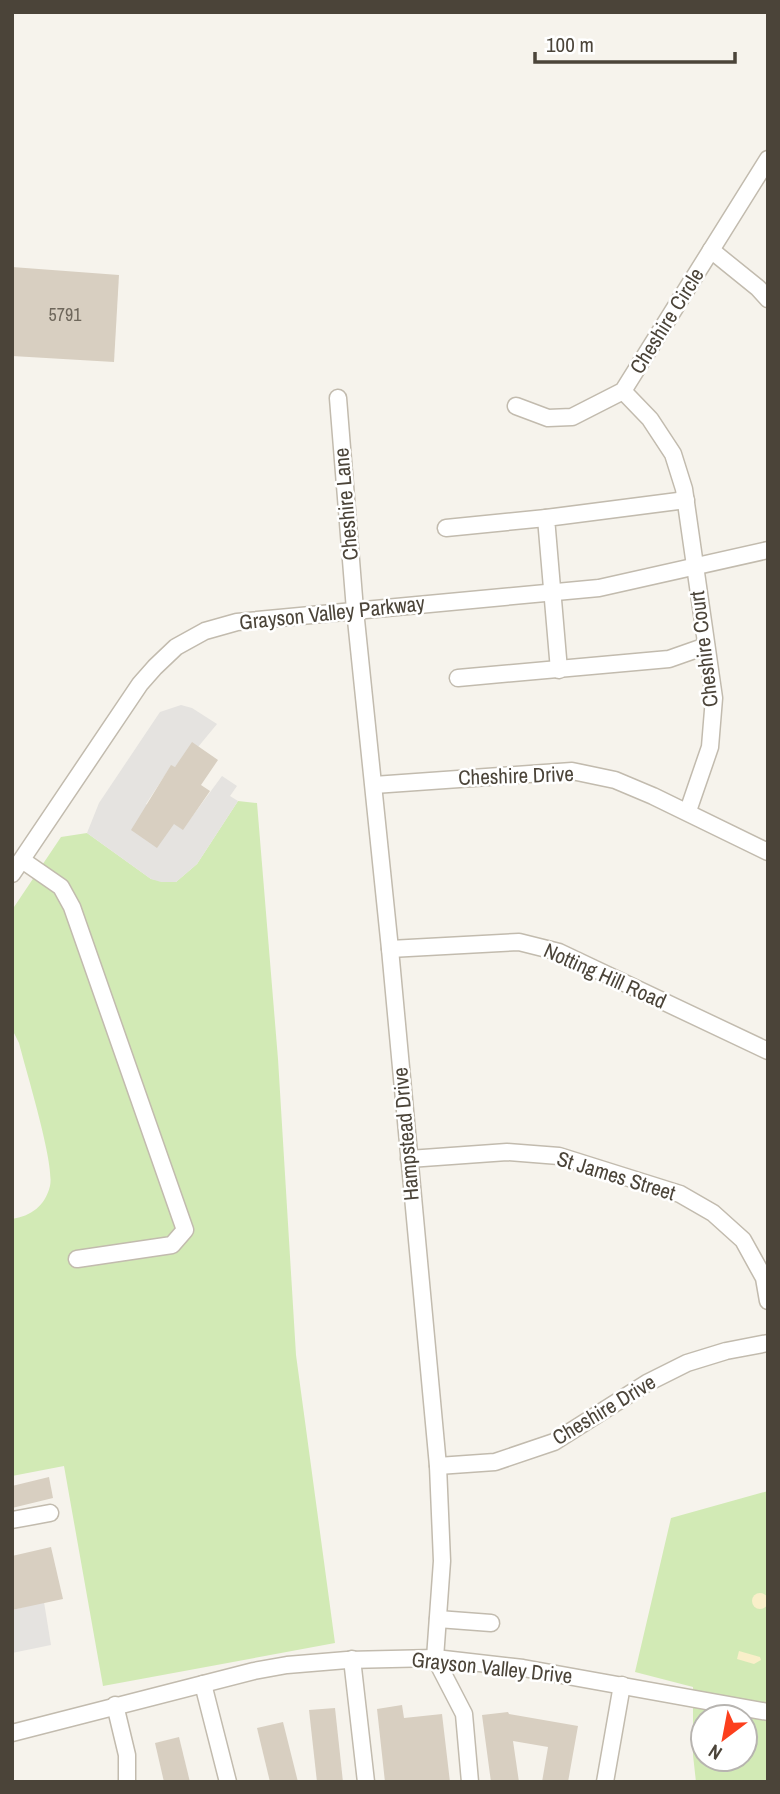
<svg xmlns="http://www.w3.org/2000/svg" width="780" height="1794" font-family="'Archivo Narrow',sans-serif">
<rect width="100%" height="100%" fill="#f6f3ec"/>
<!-- green -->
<g fill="#d2eab5" fill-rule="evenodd">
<path d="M 238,801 L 257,803 L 278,1059 L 296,1355 L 335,1643 L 103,1686 L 64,1466 L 12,1476 L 12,1219 C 31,1216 45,1206 50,1186 C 55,1164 26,1071 19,1043 L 12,1029 L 12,910 L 61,837 L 87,833 L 151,879 L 176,882 L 197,864 Z"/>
<path d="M 768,1491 L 768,1782 L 696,1782 L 693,1755 L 693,1687 L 635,1672 L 671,1518 ZM 703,1717 L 745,1717 L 745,1759 L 703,1759 Z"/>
</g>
<!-- sand -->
<g fill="#f9efc9">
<circle cx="760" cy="1601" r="8"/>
<polygon points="739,1651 760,1657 761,1660 754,1664 737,1659"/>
</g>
<!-- parking -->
<g fill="#e5e3e0">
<polygon points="181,705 192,708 217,724 198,747 175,767 171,766 146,804 183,829 222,776 237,786 230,796 238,801 197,864 176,882 161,882 151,879 87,833 99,803 160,712"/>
<polygon points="44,1602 51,1645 12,1653 12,1610"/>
</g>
<!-- building -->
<g fill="#d8cfc1">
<polygon points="12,267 119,275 114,362 12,356"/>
<polygon points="192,742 218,760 201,785 210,791 183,830 174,824 157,848 131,830 171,765 175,767"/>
<polygon points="49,1477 53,1498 12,1508 12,1486"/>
<polygon points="51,1547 63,1599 12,1610 12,1556"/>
<polygon points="402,1705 404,1718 442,1714 450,1782 385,1782 377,1709"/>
<polygon points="335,1708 343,1782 317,1782 309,1710"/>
<polygon points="508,1712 509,1714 578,1726 568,1782 542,1782 548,1747 513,1741 519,1782 491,1782 482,1715"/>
<polygon points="283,1722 298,1782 270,1782 257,1728"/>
<polygon points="179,1737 190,1782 164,1782 155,1743"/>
</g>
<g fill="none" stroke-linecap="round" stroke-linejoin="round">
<defs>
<g id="minor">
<polyline points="711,250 758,288 768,299"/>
<polyline points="623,391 650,419 673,454 684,489 714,698 710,747 688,811"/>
<polyline points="338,398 355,610 390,949 438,1466 442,1561 435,1658 464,1714 470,1782"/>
<polyline points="516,406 548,418 572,417 623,391 768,159"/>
<polyline points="446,528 546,518"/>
<polyline points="559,670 546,518 686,500"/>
<polyline points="458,678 669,659 706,646"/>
<polyline points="374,785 572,771 615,780 653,796 768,852"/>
<polyline points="22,860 61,887 72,907 185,1230 172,1245 77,1259"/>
<polyline points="12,874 140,684 155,667 176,647 205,631 237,622 599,588 768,550"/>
<polyline points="390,949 519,942 559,952 768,1051"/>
<polyline points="409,1159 507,1152 559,1156 680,1194 713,1213 743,1240 764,1278 768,1301"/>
<polyline points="438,1466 495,1462 554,1442 647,1383 687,1363 726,1351 768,1343"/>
<polyline points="12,1520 50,1513"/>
<polyline points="438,1619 491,1623"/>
<polyline points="352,1659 366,1782"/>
<polyline points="203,1684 228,1782"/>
<polyline points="115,1705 127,1755 127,1782"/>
<polyline points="12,1733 254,1671 287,1665 347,1660 435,1658 523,1668 768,1712"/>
<polyline points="605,1782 622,1685"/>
</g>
</defs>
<!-- minor casing -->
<use href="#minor" stroke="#c2bbae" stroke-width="19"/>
<!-- minor -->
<use href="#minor" stroke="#fff" stroke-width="16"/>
</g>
<g text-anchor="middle" stroke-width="5" stroke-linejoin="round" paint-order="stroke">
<!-- number labels -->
<g font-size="18" fill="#6e675b">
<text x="65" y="321">5791</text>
</g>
<!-- street labels -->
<g font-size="21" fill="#4b4439" stroke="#fff">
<text transform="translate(667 321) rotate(-58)" y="7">Cheshire Circle</text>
<text transform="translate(346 504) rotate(-95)" y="7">Cheshire Lane</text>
<text transform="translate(332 613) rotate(-6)" y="7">Grayson Valley Parkway</text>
<text transform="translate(704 649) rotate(-97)" y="7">Cheshire Court</text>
<text transform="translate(516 776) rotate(-2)" y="7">Cheshire Drive</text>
<text transform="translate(605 976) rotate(24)" y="7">Notting Hill Road</text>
<text transform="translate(406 1134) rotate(-95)" y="7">Hampstead Drive</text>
<text transform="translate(616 1176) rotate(17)" y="7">St James Street</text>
<text transform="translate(604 1410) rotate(-31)" y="7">Cheshire Drive</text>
<text transform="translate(492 1668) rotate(6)" y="7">Grayson Valley Drive</text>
</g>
</g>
<!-- border -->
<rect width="780" height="1794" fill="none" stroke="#4b4439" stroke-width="28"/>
<!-- north arrow -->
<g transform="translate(724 1738) rotate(212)"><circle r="33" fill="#ffffff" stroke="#b7b4b0" stroke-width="2"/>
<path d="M0-5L12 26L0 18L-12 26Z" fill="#fc3f1d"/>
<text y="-10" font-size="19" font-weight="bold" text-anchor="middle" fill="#4b4439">N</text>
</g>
<!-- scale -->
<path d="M535 52v10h200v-10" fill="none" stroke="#4b4439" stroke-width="3.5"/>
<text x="546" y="52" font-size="21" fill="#4b4439" stroke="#ffffff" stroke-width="5" paint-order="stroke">100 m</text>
</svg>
